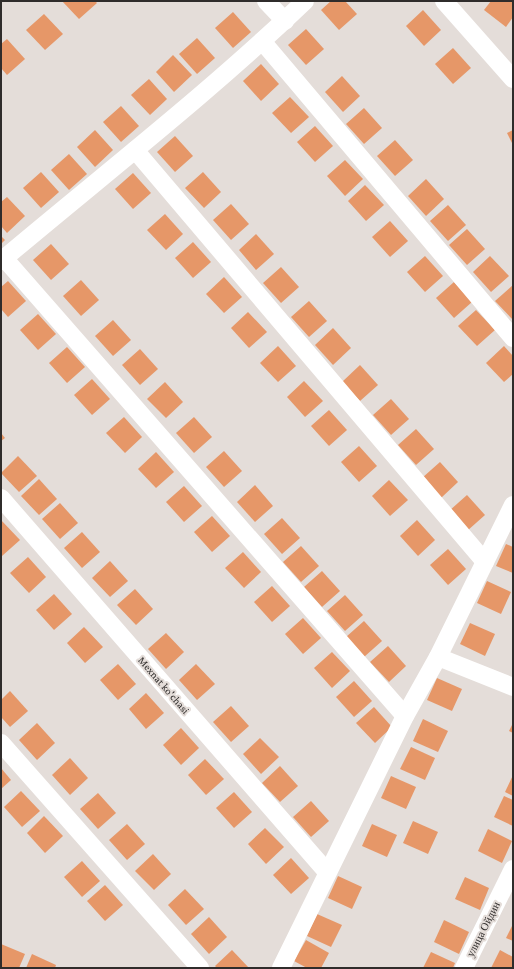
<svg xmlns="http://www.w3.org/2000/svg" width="514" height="969" font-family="'Crimson Pro',serif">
<rect width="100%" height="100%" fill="#e4ddd9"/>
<!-- building -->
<g fill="#e69768">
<polygon points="62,1 95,1 97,3 79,19"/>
<polygon points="331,1 345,1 357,14 339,30 321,10"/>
<polygon points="491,1 511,1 513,2 513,17 506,27 484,10"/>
<polygon points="423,10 441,30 424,46 406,26"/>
<polygon points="233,12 251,32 233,48 215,28"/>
<polygon points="44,14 63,34 45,50 26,30"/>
<polygon points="306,29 324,49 306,65 288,45"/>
<polygon points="197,38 215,58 197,74 179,54"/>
<polygon points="7,39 25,59 7,75 1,68 1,44"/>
<polygon points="453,48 471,68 453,84 435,64"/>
<polygon points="173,55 192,75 174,92 156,72"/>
<polygon points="261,64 279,84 261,101 243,81"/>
<polygon points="342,76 360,96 343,112 325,92"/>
<polygon points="149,79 167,99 150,115 131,95"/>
<polygon points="290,97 309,117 291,133 272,113"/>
<polygon points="121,106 139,126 121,142 103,122"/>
<polygon points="364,108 382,128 364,144 346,124"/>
<polygon points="315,126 333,146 315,162 297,142"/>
<polygon points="95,130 113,150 95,167 77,147"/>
<polygon points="513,130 513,145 507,133"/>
<polygon points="175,136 193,156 175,172 157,152"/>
<polygon points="395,140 413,160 395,176 377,156"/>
<polygon points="69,154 87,174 69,190 51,170"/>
<polygon points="345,160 363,179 345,196 327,176"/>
<polygon points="41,172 59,192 41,208 23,188"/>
<polygon points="203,172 221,192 204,208 185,188"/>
<polygon points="133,173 151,193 133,209 115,189"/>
<polygon points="426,179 444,199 426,216 408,196"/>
<polygon points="365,185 384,205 366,221 348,201"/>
<polygon points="7,197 25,216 7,233 1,226 1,202"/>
<polygon points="231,204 249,224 231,240 213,220"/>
<polygon points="448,205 466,225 448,241 430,221"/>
<polygon points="165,214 183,234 166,250 147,230"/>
<polygon points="390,221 408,241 390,257 372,237"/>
<polygon points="467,229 485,249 467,265 449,245"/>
<polygon points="256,234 274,254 256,270 239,250"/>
<polygon points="1,236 5,240 1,244"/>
<polygon points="193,242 211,262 193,278 175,258"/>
<polygon points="51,244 69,264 51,280 33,260"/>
<polygon points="425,256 443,276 425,292 407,272"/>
<polygon points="490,256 509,276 491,292 473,272"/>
<polygon points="281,267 299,287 281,303 263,283"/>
<polygon points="224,277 242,297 224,313 206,294"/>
<polygon points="81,280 99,300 81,316 63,296"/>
<polygon points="8,281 26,301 8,317 1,309 1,287"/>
<polygon points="454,282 472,302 454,318 436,298"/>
<polygon points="513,285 513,320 495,301"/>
<polygon points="309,301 327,321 309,337 291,317"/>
<polygon points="476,310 495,330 477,346 458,326"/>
<polygon points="248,312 267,332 249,348 231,328"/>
<polygon points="38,314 56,334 38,350 20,330"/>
<polygon points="113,320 131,340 113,356 95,336"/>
<polygon points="333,328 351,348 333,365 315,345"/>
<polygon points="278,346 296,366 278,382 260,363"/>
<polygon points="504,346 513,356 513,374 504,382 486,363"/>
<polygon points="67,347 85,367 67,383 49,363"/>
<polygon points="140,349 158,369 140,385 122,365"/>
<polygon points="360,365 378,385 360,401 342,382"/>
<polygon points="92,379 110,399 92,415 74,395"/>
<polygon points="304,381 323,401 305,417 287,397"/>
<polygon points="165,382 183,402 166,418 147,399"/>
<polygon points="391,399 409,419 391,435 373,415"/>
<polygon points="329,410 347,430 329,446 311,426"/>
<polygon points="124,417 142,437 125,453 106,433"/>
<polygon points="194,417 212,437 194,453 176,433"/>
<polygon points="416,429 434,449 416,465 398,445"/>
<polygon points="1,433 5,438 1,441"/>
<polygon points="359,446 377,466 359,482 341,462"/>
<polygon points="224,451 242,471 224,487 206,467"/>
<polygon points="156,452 174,472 156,488 138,469"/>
<polygon points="18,456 37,476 19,492 1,473"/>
<polygon points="440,462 458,482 441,498 422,478"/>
<polygon points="39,479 57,499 39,515 21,496"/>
<polygon points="389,480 408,500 390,516 372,496"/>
<polygon points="255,485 273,506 255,522 237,502"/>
<polygon points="184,486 202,506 184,522 166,502"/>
<polygon points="467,495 485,515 467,531 449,511"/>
<polygon points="60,503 78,523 60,539 42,519"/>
<polygon points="212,516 230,536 212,552 194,532"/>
<polygon points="282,518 300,538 282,554 264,534"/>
<polygon points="1,520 20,540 2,556 1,555"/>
<polygon points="417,520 435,540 418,556 400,536"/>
<polygon points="82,532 100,552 82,568 64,548"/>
<polygon points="506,544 513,547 513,573 496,566"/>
<polygon points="301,546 319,566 301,582 283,562"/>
<polygon points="448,549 466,569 448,585 430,565"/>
<polygon points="243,552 261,572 244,588 225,568"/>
<polygon points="28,557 46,577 29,593 10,573"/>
<polygon points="110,561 128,581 110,597 92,578"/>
<polygon points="322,571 340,591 322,607 304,587"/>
<polygon points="487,581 511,592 501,614 477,603"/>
<polygon points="272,586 290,606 272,622 254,602"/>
<polygon points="135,589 153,609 136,625 117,605"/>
<polygon points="54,594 72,614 54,630 36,610"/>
<polygon points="345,595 363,615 345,631 327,611"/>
<polygon points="303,618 321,638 303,654 285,634"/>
<polygon points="364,621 382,641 364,657 346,637"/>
<polygon points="470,623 495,634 485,656 460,644"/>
<polygon points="84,627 103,647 85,663 67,643"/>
<polygon points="166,633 184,652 166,669 148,649"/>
<polygon points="388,646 406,666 389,682 370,662"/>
<polygon points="332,652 350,671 332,688 314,668"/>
<polygon points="118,664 136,684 118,700 100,680"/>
<polygon points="196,664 215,684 197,700 179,680"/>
<polygon points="437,678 462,689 452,711 427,700"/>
<polygon points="354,681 372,701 354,717 336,697"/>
<polygon points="10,691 28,711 10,727 1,717 1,700"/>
<polygon points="146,693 164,713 146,729 129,709"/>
<polygon points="231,706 249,726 231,742 213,722"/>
<polygon points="374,707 392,727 375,743 356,723"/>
<polygon points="423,719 448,731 438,752 413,741"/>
<polygon points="37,723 55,743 37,760 19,740"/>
<polygon points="513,723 513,733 509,731"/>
<polygon points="181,728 199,748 181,765 163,745"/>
<polygon points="260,738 279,757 261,774 243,754"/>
<polygon points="411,747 435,758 425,780 400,769"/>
<polygon points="70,758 88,778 70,795 52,775"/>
<polygon points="205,759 224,779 206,795 188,775"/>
<polygon points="280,766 298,786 280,802 262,783"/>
<polygon points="1,768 11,780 1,789"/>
<polygon points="513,775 513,796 505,792"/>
<polygon points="391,776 416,787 406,809 381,798"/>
<polygon points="21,791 40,811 22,827 4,807"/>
<polygon points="234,792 252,812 234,828 216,808"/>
<polygon points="98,793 116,813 98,829 80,809"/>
<polygon points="504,796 513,800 513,826 494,817"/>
<polygon points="311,801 329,821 311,837 293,817"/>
<polygon points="44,816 63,836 45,853 27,833"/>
<polygon points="413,821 438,832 428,854 403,843"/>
<polygon points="127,824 145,844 127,860 109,840"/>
<polygon points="372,824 397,835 387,857 362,846"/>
<polygon points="265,828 284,847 266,864 248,844"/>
<polygon points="488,829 512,841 502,863 478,851"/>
<polygon points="153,854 171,874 154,890 135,871"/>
<polygon points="291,858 309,878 291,894 273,875"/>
<polygon points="82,861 100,881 82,897 64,877"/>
<polygon points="338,876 362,887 352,909 328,898"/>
<polygon points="465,877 489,888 480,910 455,899"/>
<polygon points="105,885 123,905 105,921 87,901"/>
<polygon points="185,889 204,909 186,925 168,905"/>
<polygon points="317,914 342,925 331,947 307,936"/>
<polygon points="209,917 227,937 209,954 191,934"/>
<polygon points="444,920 469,932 459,954 434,942"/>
<polygon points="513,924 513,941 506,938"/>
<polygon points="306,940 329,953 321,968 307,968 294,961"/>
<polygon points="1,944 25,954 19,968 1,968"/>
<polygon points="232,950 249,968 217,968 215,966"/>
<polygon points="500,950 513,957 513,968 491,968"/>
<polygon points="431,952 455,963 453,968 423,968"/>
<polygon points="32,954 56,965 55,968 26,968"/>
</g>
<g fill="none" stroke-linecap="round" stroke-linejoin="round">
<!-- street -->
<g stroke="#fff" stroke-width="18">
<polyline points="266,1 285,21"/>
<polyline points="444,1 513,79"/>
<polyline points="262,41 513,338"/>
<polyline points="135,150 485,562"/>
<polyline points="4,258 405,716"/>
<path d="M 1,261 C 103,175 209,93 305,1"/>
<polyline points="1,498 327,872"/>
<polyline points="438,657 513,687"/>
<polyline points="1,743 200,968"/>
<polyline points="281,968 405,716 438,657 513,505"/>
<polyline points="464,968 513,869"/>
</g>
</g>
<g text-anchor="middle" stroke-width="4" stroke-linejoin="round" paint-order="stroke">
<!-- street labels -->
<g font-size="11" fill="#2f2c2b" stroke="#e4ddd9">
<text transform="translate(164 685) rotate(49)" y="4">Mexnat ko'chasi</text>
<text transform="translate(483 929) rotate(-63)" y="4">улица Ойдин</text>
</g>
</g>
<!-- border -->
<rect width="514" height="969" fill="none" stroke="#2f2c2b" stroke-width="4"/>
</svg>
